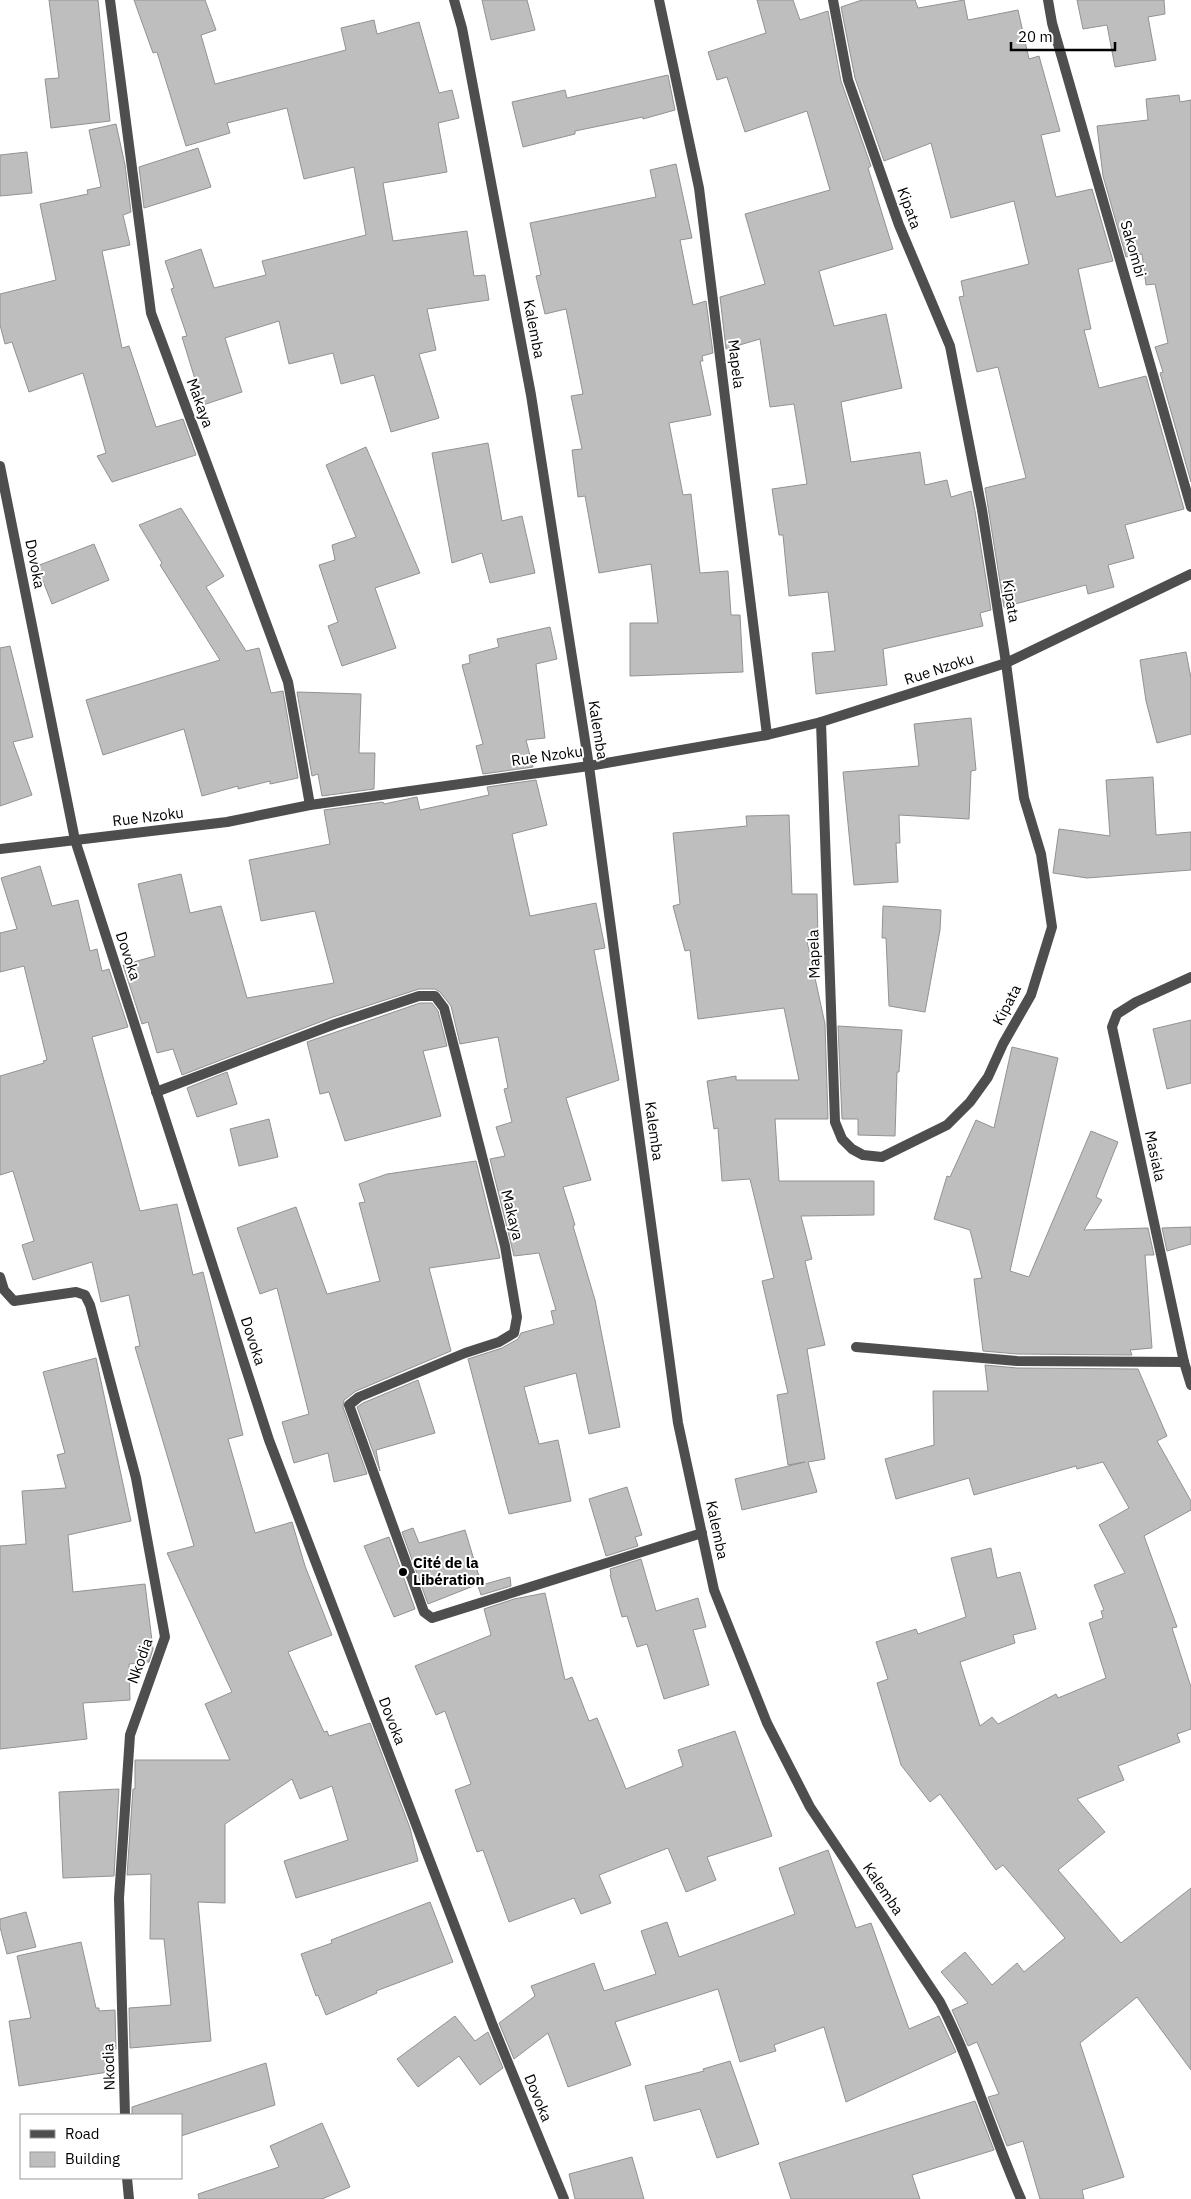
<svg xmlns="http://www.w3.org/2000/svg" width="1191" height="2199" font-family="'IBM Plex Sans',sans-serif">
<rect width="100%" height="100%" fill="#fff"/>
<!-- building -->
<g fill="#bebebe" stroke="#929292">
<polygon points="49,0 98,0 110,121 51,128 45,79 59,78"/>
<polygon points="134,0 205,0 216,30 201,35 215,84 346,50 341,28 374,20 377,34 419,22 439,93 452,90 459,118 438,123 447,172 383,183 393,241 467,231 474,276 485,275 489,300 427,309 436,350 419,354 439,418 391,432 374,375 341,384 333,353 289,364 279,321 225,338 242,392 203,405 182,337 187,336 171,289 174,288 165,261 201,249 214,288 266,275 262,261 366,235 354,167 304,179 287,108 227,123 230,133 186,146 157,52 153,53"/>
<polygon points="482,0 527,0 535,30 491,40"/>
<polygon points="757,0 793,0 800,20 828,11 841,81 871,166 868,168 893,249 819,271 834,326 886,314 902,388 841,402 851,462 920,452 925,485 947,480 951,497 971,491 975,511 991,610 980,613 983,626 883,649 887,685 816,694 812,653 835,651 828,592 789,596 783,535 779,535 772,489 807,484 794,404 770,407 760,339 726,349 720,297 765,284 745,214 830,190 807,111 745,132 727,77 717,80 708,52 766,33"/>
<polygon points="862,0 915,0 918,8 964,0 968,20 1018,10 1029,59 1039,56 1060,131 1041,135 1056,197 1092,189 1113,261 1078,269 1091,329 1084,330 1099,388 1146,376 1184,509 1125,525 1134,558 1108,565 1114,587 1088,594 1086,585 1004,607 985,488 1026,478 998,367 977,372 959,297 964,296 961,281 1029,264 1014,201 951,218 931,143 884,161 855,78 841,7"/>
<polygon points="1077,0 1164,0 1165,14 1148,17 1156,60 1115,67 1107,25 1083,29"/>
<polygon points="668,75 675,110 643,119 643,117 575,131 575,134 523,147 512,102 565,90 567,98"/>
<polygon points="1179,95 1180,102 1191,100 1191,482 1160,373 1163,372 1155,347 1168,343 1155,284 1146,285 1142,254 1126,257 1103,176 1097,126 1148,120 1146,99"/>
<polygon points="116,124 125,165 131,212 123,215 130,245 102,251 122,348 129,346 156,427 183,419 196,455 112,482 97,456 106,453 83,373 29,392 12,342 5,344 0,325 0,294 56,280 40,204 88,194 87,190 101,187 89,130"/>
<polygon points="198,148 211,187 144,208 139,167"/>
<polygon points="27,152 32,193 0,196 0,155"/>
<polygon points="676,164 692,238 680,240 693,305 706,301 713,353 702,356 703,361 700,361 711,415 669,423 683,495 691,494 700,573 728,571 731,615 740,615 743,672 630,676 630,623 658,623 651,564 599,573 585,496 578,497 572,450 582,449 571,396 583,394 566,309 545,314 536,276 541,275 530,223 656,197 650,170"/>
<polygon points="488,443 502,521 522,516 535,573 490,583 482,553 452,563 432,453"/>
<polygon points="366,447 420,573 375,588 396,648 342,666 328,626 338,622 319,565 335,560 332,545 356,537 326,465"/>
<polygon points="181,508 224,576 206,587 246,651 259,648 271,693 283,691 298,778 270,784 270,781 238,789 238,786 202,796 184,729 103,755 86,700 220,660 160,565 162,563 139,525"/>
<polygon points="94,544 109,580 52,604 37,566"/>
<polygon points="550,627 557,659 536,664 545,738 526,740 533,767 483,774 476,746 483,744 462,665 470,663 469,655 499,647 497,639"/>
<polygon points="10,646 33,737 13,742 32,795 0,806 0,648"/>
<polygon points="1186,652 1191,678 1191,734 1157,743 1146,701 1140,660"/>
<polygon points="297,692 361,694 359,753 375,753 374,789 322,796 318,774 312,776"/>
<polygon points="971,718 976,770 971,771 969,819 899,815 900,843 896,843 898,882 854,885 843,772 919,766 914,724"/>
<polygon points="1153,777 1156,835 1191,832 1191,870 1087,878 1053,873 1059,829 1110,836 1106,780"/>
<polygon points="536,780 547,825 512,834 530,916 596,903 605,948 594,950 619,1080 566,1098 591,1180 563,1187 575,1225 573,1226 595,1300 620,1427 589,1434 576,1373 524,1387 539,1444 558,1440 571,1501 509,1514 468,1359 502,1348 518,1339 521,1333 554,1324 551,1311 556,1310 539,1253 514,1256 490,1159 505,1156 496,1127 512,1122 504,1089 508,1088 498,1037 460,1044 451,1006 440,992 435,989 419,989 333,1017 182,1075 173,1049 157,1053 148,1022 142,1024 123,965 155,956 138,884 181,874 190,913 221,906 247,998 334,983 315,911 261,921 249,860 330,844 324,810 383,802 384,804 417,797 420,810 489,795 487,787"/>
<polygon points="789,815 792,894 817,894 818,941 807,941 825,1024 828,1119 775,1119 779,1181 874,1181 874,1215 801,1216 812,1259 805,1261 825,1345 807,1349 825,1459 808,1462 817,1492 742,1510 735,1479 805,1462 788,1465 777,1395 788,1393 762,1281 774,1278 750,1179 722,1181 718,1128 714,1129 707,1081 736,1076 736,1080 799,1080 784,1008 698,1019 690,950 685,951 673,906 680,904 673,833 747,826 746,816"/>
<polygon points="40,866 52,906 78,900 90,951 97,949 102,971 109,969 128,1027 92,1037 140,1211 177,1204 193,1275 203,1272 243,1435 228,1439 255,1533 292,1522 305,1566 332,1635 288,1652 324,1732 327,1731 329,1736 370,1723 410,1828 418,1861 296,1898 284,1861 348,1840 332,1786 300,1799 292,1779 225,1824 225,1903 198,1902 211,2041 130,2048 129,2008 171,2005 164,1939 150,1939 151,1874 127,1875 133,1789 135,1789 135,1760 230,1760 205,1704 232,1692 167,1553 194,1546 135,1347 140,1346 129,1295 101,1302 92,1262 33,1280 22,1245 34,1241 13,1171 0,1175 0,1076 44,1063 43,1061 47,1060 24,966 0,972 0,933 17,929 1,878"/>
<polygon points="883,906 941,910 940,930 925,1012 889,1006 886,938 882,938"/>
<polygon points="420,1003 432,1003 438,1011 447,1046 423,1051 441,1116 345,1141 329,1092 320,1094 307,1042"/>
<polygon points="1191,1020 1191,1083 1167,1089 1153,1029"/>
<polygon points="838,1026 902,1030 899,1072 897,1072 895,1136 858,1135 858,1119 842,1119"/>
<polygon points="1012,1047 1058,1058 1010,1271 1029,1277 1091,1131 1118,1142 1096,1197 1102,1200 1084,1230 1148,1228 1154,1255 1145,1255 1152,1348 1130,1350 1132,1355 1017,1354 983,1351 974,1279 982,1278 970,1230 934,1219 947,1176 950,1177 976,1120 994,1128"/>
<polygon points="227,1072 237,1104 197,1117 187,1088"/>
<polygon points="269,1119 278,1157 239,1166 230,1129"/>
<polygon points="476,1161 500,1258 429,1268 451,1351 356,1391 344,1400 343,1407 367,1474 334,1482 328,1453 294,1463 282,1422 309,1414 277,1288 260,1294 237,1228 296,1207 327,1294 380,1281 359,1203 365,1202 359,1184 387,1174"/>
<polygon points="1191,1227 1191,1244 1167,1251 1162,1228"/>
<polygon points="96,1358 131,1521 68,1535 73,1592 145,1584 153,1649 149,1662 129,1664 130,1700 83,1703 87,1739 0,1749 0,1546 26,1544 22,1491 66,1488 57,1455 65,1453 43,1372"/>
<polygon points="985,1365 1017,1368 1138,1369 1167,1436 1157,1441 1191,1501 1191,1510 1144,1536 1177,1627 1172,1628 1191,1687 1191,1729 1177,1734 1180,1742 1118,1766 1124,1780 1077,1799 1105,1832 1058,1870 1121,1943 1191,1888 1191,2070 1137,1997 1080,2043 1124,2177 1082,2190 1084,2199 1040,2199 1023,2141 1007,2146 988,2097 999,2094 977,2042 968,2046 952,2010 968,2003 941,1972 965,1952 992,1985 1017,1963 1024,1972 1065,1938 1003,1865 996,1870 940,1794 930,1802 901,1765 877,1683 888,1679 876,1642 916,1629 918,1634 966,1617 951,1558 991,1548 997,1578 1020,1572 1036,1629 1013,1635 1015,1643 960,1662 980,1726 992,1717 998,1724 1056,1694 1058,1698 1106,1678 1089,1623 1103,1618 1101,1611 1104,1610 1094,1585 1125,1573 1099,1525 1129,1508 1103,1462 1077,1469 1076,1466 974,1495 969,1478 896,1499 885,1459 934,1445 933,1391 988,1391"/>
<polygon points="418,1380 435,1433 376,1450 380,1471 357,1407 363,1403"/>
<polygon points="627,1487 642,1535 635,1537 638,1546 606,1556 589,1499"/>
<polygon points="413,1528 419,1543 465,1530 481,1583 428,1604 402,1532"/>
<polygon points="389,1537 415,1609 394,1617 364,1546"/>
<polygon points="641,1559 656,1611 698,1598 706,1627 693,1630 709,1685 664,1699 647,1644 637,1647 627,1616 622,1617 610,1575 611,1575 610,1569"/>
<polygon points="510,1577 511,1586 481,1595 478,1586"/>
<polygon points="545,1593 565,1680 572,1677 589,1721 597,1718 626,1789 683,1766 678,1750 735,1731 772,1836 707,1857 716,1880 686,1892 668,1848 599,1875 611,1903 581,1914 574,1898 509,1922 483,1850 477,1852 455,1790 471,1784 445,1711 436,1715 415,1666 491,1635 484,1609 514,1599"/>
<polygon points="119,1789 114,1876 63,1878 59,1792"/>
<polygon points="828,1850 856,1928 871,1923 909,2029 939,2016 956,2052 846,2102 824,2027 774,2045 776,2051 740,2062 718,1989 615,2022 631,2065 568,2087 548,2033 514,2059 499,2023 535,1996 531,1986 594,1963 604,1991 656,1974 641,1931 667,1922 679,1957 795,1914 779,1868"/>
<polygon points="430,1902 453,1962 376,1991 377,1993 326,2015 318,1995 316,1996 301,1954 332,1943 331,1940"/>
<polygon points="26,1912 36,1947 7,1954 0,1927 0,1919"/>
<polygon points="81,1942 96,2008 99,2008 99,2011 115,2010 116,2049 105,2050 108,2072 19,2086 9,2021 31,2018 17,1956"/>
<polygon points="455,2016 475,2041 488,2032 503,2068 480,2085 459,2056 418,2087 397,2059"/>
<polygon points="730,2061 759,2144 717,2158 700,2109 654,2121 645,2086 704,2071 703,2069"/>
<polygon points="266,2063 275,2105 181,2136 181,2115 132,2115 132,2107"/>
<polygon points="975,2101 994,2150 912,2175 920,2199 791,2199 779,2163"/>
<polygon points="322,2123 350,2187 322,2199 199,2199 198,2194 279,2167 270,2146"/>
<polygon points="632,2157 644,2199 575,2199 569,2174"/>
</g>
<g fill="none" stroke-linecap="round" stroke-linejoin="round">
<!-- minor -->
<g stroke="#4e4e4e" stroke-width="10">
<polyline points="110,0 151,313 288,682 310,805"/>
<path d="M 454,0 L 462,28 L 531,395 L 589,766 L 678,1423 L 714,1590 L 767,1723 L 810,1807 L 940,2002 C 973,2065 992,2134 1021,2199"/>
<polyline points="659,0 699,188 767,735"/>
<polyline points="1048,0 1052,23 1191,507"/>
<polyline points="0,466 75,840 269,1440 493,2026 564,2199"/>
<polyline points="821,722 835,1122 842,1139 852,1149 863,1155 882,1157 947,1125 970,1102 988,1077 1003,1044 1031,995 1052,927 1041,854 1024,798 1006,663 982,510 950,346 899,225 848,80 833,0"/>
<polyline points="0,849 227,822 310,805 589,766 767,735 821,722 1006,663 1191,574"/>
<polyline points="1191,977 1136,1002 1117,1014 1112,1027 1184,1362 1191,1385"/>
<polyline points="156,1092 335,1024 419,996 435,996 444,1008 505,1246 517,1317 514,1333 499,1342 465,1353 359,1397 349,1405 424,1612 432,1618 702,1533"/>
<polyline points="0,1277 4,1290 14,1301 76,1292 85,1295 90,1305 136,1478 165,1637 130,1735 119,1898 125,2115"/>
<polyline points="856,1347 1017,1361 1184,1362"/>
<polyline points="127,2178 129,2199"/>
</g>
</g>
<!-- markers -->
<circle fill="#000" stroke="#fff" stroke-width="2" cx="403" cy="1572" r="5"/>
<g text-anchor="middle" stroke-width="4" stroke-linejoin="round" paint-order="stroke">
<!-- street labels -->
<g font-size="15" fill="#000" stroke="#fff">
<text transform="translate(909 208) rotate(70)" y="5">Kipata</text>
<text transform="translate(1133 249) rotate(74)" y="5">Sakombi</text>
<text transform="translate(534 329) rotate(79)" y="5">Kalemba</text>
<text transform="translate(736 364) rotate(83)" y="5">Mapela</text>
<text transform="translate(200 403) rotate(70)" y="5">Makaya</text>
<text transform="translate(35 564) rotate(79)" y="5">Dovoka</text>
<text transform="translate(1011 601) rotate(81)" y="5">Kipata</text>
<text transform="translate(939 669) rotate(-18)" y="5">Rue Nzoku</text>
<text transform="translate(598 730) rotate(81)" y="5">Kalemba</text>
<text transform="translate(547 756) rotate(-8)" y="5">Rue Nzoku</text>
<text transform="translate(148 817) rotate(-7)" y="5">Rue Nzoku</text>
<text transform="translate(814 954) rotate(-92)" y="5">Mapela</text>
<text transform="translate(128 956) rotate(72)" y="5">Dovoka</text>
<text transform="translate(1007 1005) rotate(-62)" y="5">Kipata</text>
<text transform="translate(654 1131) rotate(82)" y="5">Kalemba</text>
<text transform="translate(1155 1156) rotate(78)" y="5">Masiala</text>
<text transform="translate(512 1215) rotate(76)" y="5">Makaya</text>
<text transform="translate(253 1341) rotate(72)" y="5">Dovoka</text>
<text transform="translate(717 1530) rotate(78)" y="5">Kalemba</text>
<text transform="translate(140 1661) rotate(-70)" y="5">Nkodia</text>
<text transform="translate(392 1721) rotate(69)" y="5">Dovoka</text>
<text transform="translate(883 1889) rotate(56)" y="5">Kalemba</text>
<text transform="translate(109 2067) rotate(-92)" y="5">Nkodia</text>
<text transform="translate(538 2098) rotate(68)" y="5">Dovoka</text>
</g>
<!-- poi labels -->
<g font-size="15" font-weight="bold" fill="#000" stroke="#fff" text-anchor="start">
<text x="413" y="1568">Cité de la<tspan x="413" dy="17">Libération</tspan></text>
</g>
</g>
<!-- legend -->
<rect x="20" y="2114" width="162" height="65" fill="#ffffff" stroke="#999999"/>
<rect x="30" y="2130" width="25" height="8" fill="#4e4e4e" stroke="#999999"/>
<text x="65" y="2139" font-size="15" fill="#000000">Road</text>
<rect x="30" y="2152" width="25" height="15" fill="#bebebe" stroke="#999999"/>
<text x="65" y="2164" font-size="15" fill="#000000">Building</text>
<!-- scale -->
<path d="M1011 42v8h104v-8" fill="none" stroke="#000000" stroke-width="2.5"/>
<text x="1018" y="42" font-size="15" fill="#000000" stroke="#ffffff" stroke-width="4" paint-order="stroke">20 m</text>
</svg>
